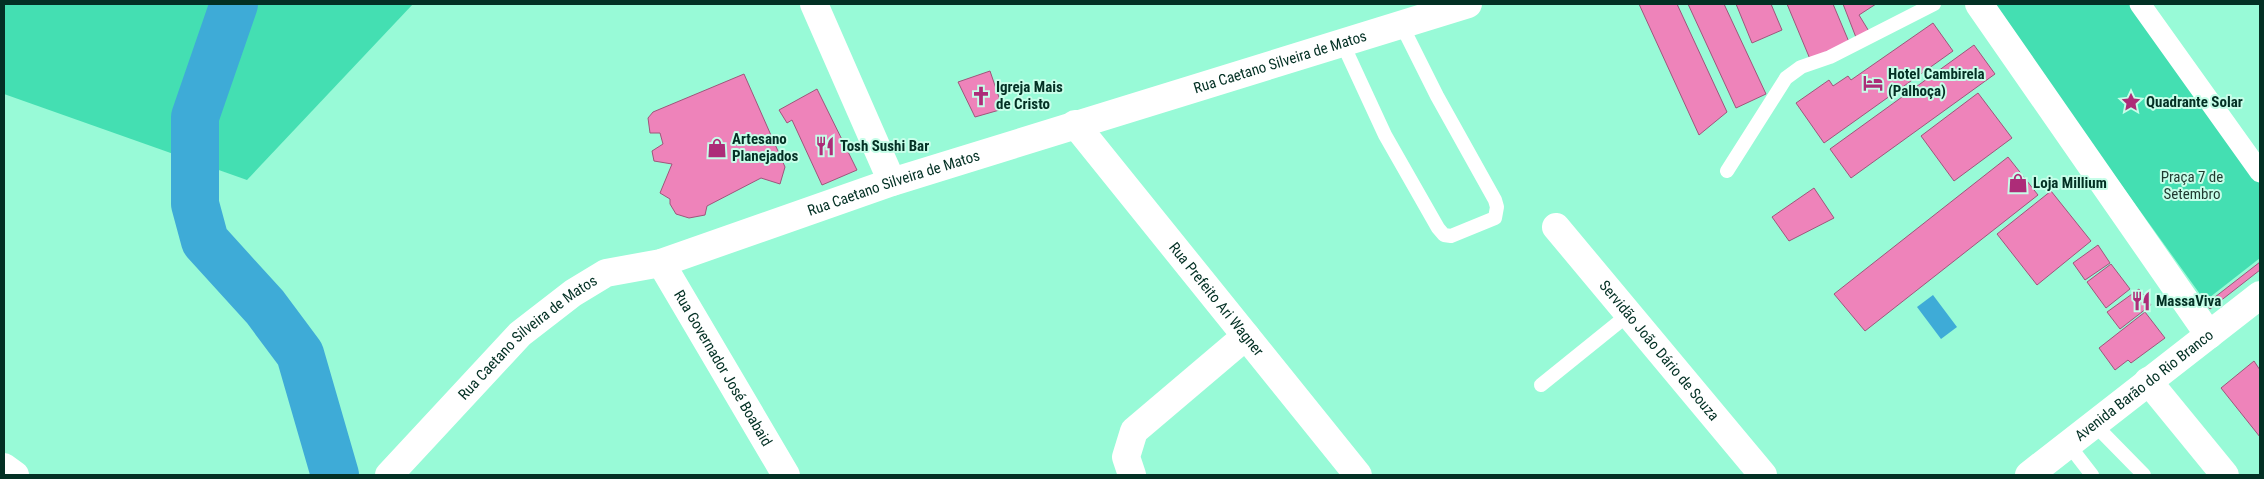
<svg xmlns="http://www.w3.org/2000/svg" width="2264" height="479" font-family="'Roboto Condensed',sans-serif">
<rect width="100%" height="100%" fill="#98fad7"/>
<!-- green -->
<g fill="#44dfb2">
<polygon points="4,4 413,4 247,180 4,94"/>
<polygon points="1991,4 2130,4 2260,184 2260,258 2205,301"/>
</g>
<!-- water -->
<polygon fill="#3eabd7" points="1933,295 1957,327 1941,339 1917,307"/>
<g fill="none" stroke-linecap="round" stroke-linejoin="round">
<!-- river -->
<polyline stroke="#3eabd7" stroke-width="48" points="234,4 195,117 195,204 205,241 265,307 300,354 335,475"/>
</g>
<!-- building -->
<g fill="#ee83ba" stroke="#9e567b">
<polygon points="1639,4 1677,4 1727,112 1699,135"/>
<polygon points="1688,4 1724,4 1766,94 1736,108"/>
<polygon points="1736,4 1771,4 1782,30 1752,43"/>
<polygon points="1787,4 1833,4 1849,42 1810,59"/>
<polygon points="1843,4 1876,4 1859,15 1870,33 1857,40"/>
<polygon points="1933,23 1953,51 1824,143 1796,103 1829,80 1833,86 1848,76 1851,80"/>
<polygon points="1974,45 1995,74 1851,178 1830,149"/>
<polygon points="990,71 1003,109 975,117 958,82"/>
<polygon points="744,74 785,167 780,184 761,178 707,206 705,215 689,218 676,214 670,204 670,199 660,193 672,164 654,161 652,151 663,144 660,133 650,133 648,118 653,112"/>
<polygon points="817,89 857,170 822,185 792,120 787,123 779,110"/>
<polygon points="1978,93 2012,138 1954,181 1921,136"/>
<polygon points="2008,157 2038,195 1865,331 1834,294"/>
<polygon points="1814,188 1834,218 1789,241 1772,217"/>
<polygon points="2051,191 2091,241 2037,285 1997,234"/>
<polygon points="2098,245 2110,263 2085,280 2073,263"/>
<polygon points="2260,262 2260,270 2210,309 2206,304"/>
<polygon points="2111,264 2130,289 2106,308 2087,282"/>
<polygon points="2139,289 2151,305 2120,329 2107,312"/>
<polygon points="2145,312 2165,338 2131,363 2128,360 2115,370 2099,348"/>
<polygon points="2254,361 2260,370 2260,437 2221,388"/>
</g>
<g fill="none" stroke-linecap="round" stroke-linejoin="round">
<!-- service -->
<g stroke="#fff" stroke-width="14">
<polyline points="1342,42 1385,135 1438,228 1444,235 1451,236 1495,218 1497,207 1495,200 1437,96 1401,24"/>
<polyline points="1727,171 1786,78 1801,67 1830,57 1934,4"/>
<polyline points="1541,385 1629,314"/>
<polyline points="2094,424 2144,475"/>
<polyline points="2068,444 2092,475"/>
</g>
<!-- pedestrian -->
<polyline stroke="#fff" stroke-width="21" points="2140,4 2260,172"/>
<!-- minor -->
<g stroke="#fff" stroke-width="28">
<polyline points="814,4 892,182"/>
<polyline points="1979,4 2209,335"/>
<path id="s1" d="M 1556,227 L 1763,475"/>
<path id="s2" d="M 661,263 L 786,475"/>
<polyline points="2148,381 2225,475"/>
<polyline points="1132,475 1126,457 1134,431 1246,336"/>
</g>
<!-- tertiary -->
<path stroke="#fff" stroke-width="28" id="s3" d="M 1075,124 L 1358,475"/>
<!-- primary -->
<g stroke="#fff" stroke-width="28">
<polyline points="4,467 15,475"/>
<path id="s4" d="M 389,475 L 520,334 L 573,293 L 606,273 L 661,263 L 892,182 L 1468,4"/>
<path id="s5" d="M 2029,475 L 2260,295"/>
</g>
</g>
<!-- icons -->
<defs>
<symbol id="hotel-bare" viewBox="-9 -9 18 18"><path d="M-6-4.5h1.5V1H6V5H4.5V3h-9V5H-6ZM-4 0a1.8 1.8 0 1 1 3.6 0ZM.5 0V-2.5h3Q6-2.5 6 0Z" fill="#ad2c78" stroke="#c7fee9" stroke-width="2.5" paint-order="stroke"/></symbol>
<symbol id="church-bare" viewBox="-9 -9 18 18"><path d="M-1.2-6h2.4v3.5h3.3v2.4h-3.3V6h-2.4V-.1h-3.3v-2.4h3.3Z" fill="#ad2c78" stroke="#c7fee9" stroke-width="2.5" paint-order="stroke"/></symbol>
<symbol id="sight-bare" viewBox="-9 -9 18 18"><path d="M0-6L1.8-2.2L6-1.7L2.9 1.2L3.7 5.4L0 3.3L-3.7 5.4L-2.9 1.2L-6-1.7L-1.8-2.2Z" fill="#ad2c78" stroke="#c7fee9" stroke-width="2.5" paint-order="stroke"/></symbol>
<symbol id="restaurant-bare" viewBox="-9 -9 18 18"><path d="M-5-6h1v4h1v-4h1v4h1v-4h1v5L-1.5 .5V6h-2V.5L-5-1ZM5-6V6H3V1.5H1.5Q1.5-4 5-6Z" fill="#ad2c78" stroke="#c7fee9" stroke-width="2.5" paint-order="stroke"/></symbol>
<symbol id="shop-bare" viewBox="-9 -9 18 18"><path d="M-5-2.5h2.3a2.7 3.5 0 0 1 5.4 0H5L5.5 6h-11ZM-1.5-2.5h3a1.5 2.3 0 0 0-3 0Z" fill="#ad2c78" stroke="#c7fee9" stroke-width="2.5" paint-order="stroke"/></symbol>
</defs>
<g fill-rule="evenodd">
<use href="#hotel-bare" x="1859" y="69" width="28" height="28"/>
<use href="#church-bare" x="967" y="82" width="28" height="28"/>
<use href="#sight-bare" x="2117" y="88" width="28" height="28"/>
<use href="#restaurant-bare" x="811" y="132" width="28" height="28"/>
<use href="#shop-bare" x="703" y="134" width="28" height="28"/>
<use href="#shop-bare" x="2004" y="169" width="28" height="28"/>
<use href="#restaurant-bare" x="2127" y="287" width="28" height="28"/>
</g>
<g text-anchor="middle" stroke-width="4" stroke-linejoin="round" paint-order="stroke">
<!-- street labels -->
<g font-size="15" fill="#033024" stroke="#c7fee9">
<text dy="5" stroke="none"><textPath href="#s4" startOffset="1005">Rua Caetano Silveira de Matos</textPath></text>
<text dy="5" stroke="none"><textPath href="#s4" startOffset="600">Rua Caetano Silveira de Matos</textPath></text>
<text dy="5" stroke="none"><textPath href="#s3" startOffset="225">Rua Prefeito Ari Wagner</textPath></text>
<text dy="5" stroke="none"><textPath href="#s4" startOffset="196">Rua Caetano Silveira de Matos</textPath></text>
<text dy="5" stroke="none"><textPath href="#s1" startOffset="161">Servidão João Dário de Souza</textPath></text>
<text dy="5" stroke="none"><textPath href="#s2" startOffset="122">Rua Governador José Boabaid</textPath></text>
<text dy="5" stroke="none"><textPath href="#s5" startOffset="146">Avenida Barão do Rio Branco</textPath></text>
</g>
<!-- poi labels -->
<g font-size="15" font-weight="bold" fill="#033024" stroke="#c7fee9" text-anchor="start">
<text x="1888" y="79">Hotel Cambirela<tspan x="1888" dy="17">(Palhoça)</tspan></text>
<text x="996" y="92">Igreja Mais<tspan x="996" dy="17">de Cristo</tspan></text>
<text x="2146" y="107">Quadrante Solar</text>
<text x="732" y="144">Artesano<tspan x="732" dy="17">Planejados</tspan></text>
<text x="840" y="151">Tosh Sushi Bar</text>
<text x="2033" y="188">Loja Millium</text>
<text x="2156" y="306">MassaViva</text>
</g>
<!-- park labels -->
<g font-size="15" fill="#1f382f" stroke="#c7fee9">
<text x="2192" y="182">Praça 7 de<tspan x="2192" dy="17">Setembro</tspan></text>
</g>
</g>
<!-- border -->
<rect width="2264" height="479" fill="none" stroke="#033024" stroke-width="10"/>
</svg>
